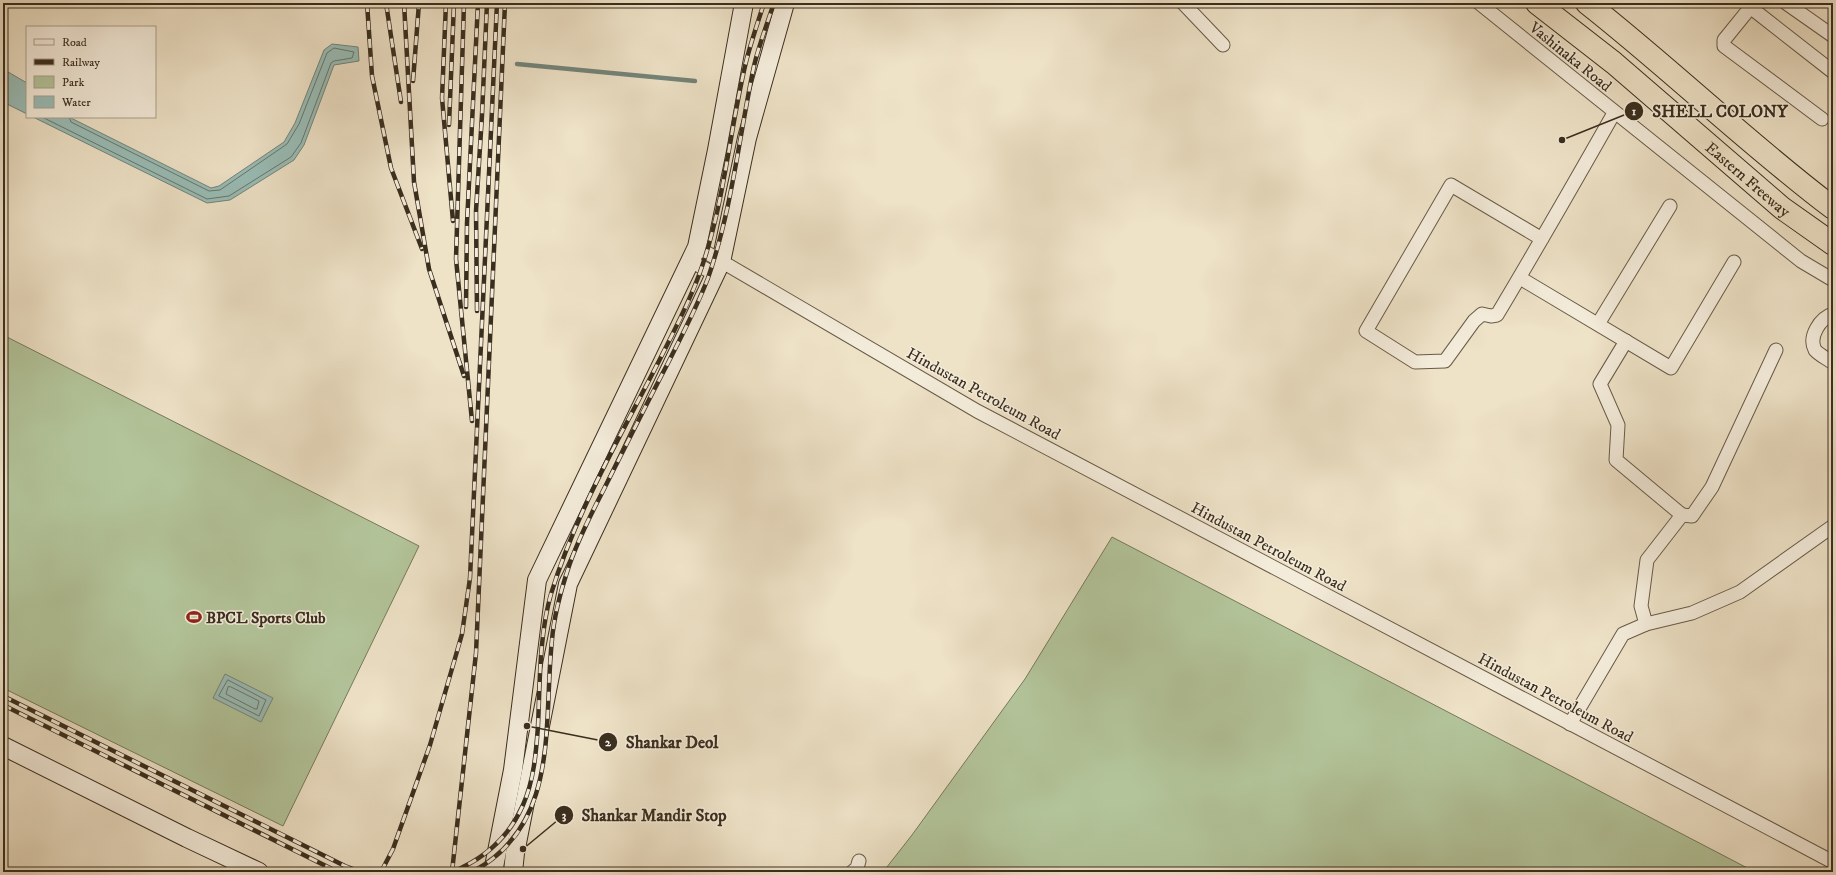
<svg xmlns="http://www.w3.org/2000/svg" width="1836" height="875" font-family="'IM FELL DW Pica',serif">
<rect width="100%" height="100%" fill="#eee2c7"/>
<filter id="stains"><feTurbulence type="fractalNoise" baseFrequency=".005" numOctaves="4"/><feColorMatrix values="0 0 0 0 .2 0 0 0 0 .09 0 0 0 0 .02 0 0 0 .5 -.17"/></filter>
<radialGradient id="worn" r=".72"><stop offset=".6" stop-color="#630" stop-opacity="0"/><stop offset="1" stop-color="#630" stop-opacity=".3"/></radialGradient>
<!-- green -->
<g fill="#b3c49a" stroke="#76795c">
<polygon points="3,335 419,546 283,826 3,688"/>
<polygon points="1112,537 1755,872 883,872 912,835 1025,679"/>
</g>
<!-- water -->
<g fill="#99bdb7" stroke="#73847a">
<polygon points="332,44 358,47 359,61 334,65 304,145 294,160 230,200 207,203 33,117 69,117 211,188 219,186 284,142 295,123 324,50"/>
<polygon points="3,69 27,83 27,114 3,102"/>
<polygon points="225,674 273,698 261,722 213,698"/>
</g>
<g fill="none" stroke-linecap="round" stroke-linejoin="round">
<!-- shore -->
<g stroke="#6a766a" stroke-width="1">
<polyline points="42,117 207,199 229,196 291,157 301,143 331,63 334,61 352,58 354,52 334,48 327,53 299,124 287,144 220,190 209,191 71,122 69,117"/>
<polygon points="228,680 266,700 259,716 219,696"/>
<polygon points="231,687 259,701 257,709 255,709 226,694 228,687"/>
</g>
<!-- stream -->
<polyline stroke="#73847a" stroke-width="4.5" points="517,64 695,81"/>
<defs>
<g id="street">
<polyline points="1183,3 1223,45"/>
<polyline points="1479,3 1801,261 1833,280"/>
<polyline points="1754,3 1724,40 1724,46 1822,119"/>
<polyline points="1786,3 1833,36"/>
<polyline points="1750,7 1833,72"/>
<path d="M 1542,239 L 1451,185 L 1366,331 L 1415,362 L 1445,361 L 1474,321 L 1482,314 L 1491,316 L 1497,315 C 1537,248 1576,180 1614,113"/>
<polyline points="697,247 977,411 1833,862"/>
<polyline points="690,261 715,274"/>
<polyline points="1520,278 1671,368 1734,262"/>
<path d="M 1833,314 C 1820,318 1808,337 1815,350 C 1819,355 1828,359 1833,363"/>
<polyline points="1598,324 1670,206"/>
<polyline points="1626,341 1600,384 1618,425 1616,460 1682,515 1647,560 1641,606 1646,624"/>
<polyline points="1682,515 1692,516 1712,487 1776,350"/>
<polyline points="1570,724 1623,634 1646,624 1692,613 1740,592 1833,526"/>
<polyline points="852,872 857,868 859,861"/>
</g>
<g id="secondary">
<polyline points="3,746 187,838 259,872"/>
<polyline points="493,872 513,770 537,580 697,247 717,150 744,3"/>
<polyline points="513,872 515,853 568,584 721,262 747,138 785,3"/>
</g>
<g id="highway">
<path id="s1" d="M 1537,3 L 1614,63 L 1782,208 L 1833,244"/>
<path d="M 1587,3 C 1671,69 1748,144 1833,208"/>
</g>
</defs>
<!-- street casing -->
<use href="#street" stroke="#675b48" stroke-width="15"/>
<!-- secondary casing -->
<use href="#secondary" stroke="#3a2e1e" stroke-width="20"/>
<!-- highway casing -->
<use href="#highway" stroke="#3a2e1e" stroke-width="24"/>
<!-- street -->
<use href="#street" stroke="#f4ecdb" stroke-width="13"/>
<!-- secondary -->
<use href="#secondary" stroke="#f4ecdb" stroke-width="18"/>
<!-- highway -->
<use href="#highway" stroke="#eee2c7" stroke-width="22"/>
<defs>
<g id="rail">
<polyline points="367,3 372,76 391,168 422,249"/>
<polyline points="386,3 401,102"/>
<polyline points="404,3 414,182 429,269 464,376"/>
<polyline points="446,3 442,98 453,221"/>
<polyline points="464,3 456,259 472,421"/>
<polyline points="413,81 419,3"/>
<polyline points="449,125 454,3"/>
<polyline points="466,307 467,223 478,3"/>
<polyline points="477,311 476,211 482,115 487,3"/>
<polyline points="3,696 345,866 361,872"/>
<polyline points="3,705 338,872"/>
<polyline points="381,872 393,849 430,745 462,634 470,578 497,3"/>
<path d="M 452,872 C 484,859 509,837 523,805 C 534,780 536,753 538,726 C 540,683 539,636 551,594 C 576,512 620,437 659,361 C 673,333 688,305 699,275 C 724,207 729,133 746,62 C 751,42 758,22 764,3"/>
<polyline points="452,872 476,653 505,3"/>
<path d="M 472,872 C 561,825 543,723 552,640 C 554,615 561,590 569,566 C 578,540 591,514 604,489 C 625,447 646,405 668,363 C 682,335 697,307 708,278 C 732,209 739,137 754,66 C 759,45 767,24 774,3"/>
</g>
</defs>
<!-- rail casing -->
<use href="#rail" stroke="#3a2e1e" stroke-width="4.5"/>
<!-- rail -->
<use href="#rail" stroke="#f4ecdb" stroke-width="3" stroke-dasharray="9" stroke-linecap="butt"/>
</g>
<!-- icons -->
<defs>
<symbol id="stadium-bare" viewBox="-9 -9 18 18"><path d="M0-5a6.5 5 0 1 0 0 10a6.5 5 0 1 0 0-10ZM-3.5-1.8h7v3.6h-7Z" fill="#8f2418" stroke="#f4ecdb" stroke-width="2.5" paint-order="stroke"/></symbol>
</defs>
<g fill-rule="evenodd">
<use href="#stadium-bare" x="183" y="606" width="22" height="22"/>
</g>
<g text-anchor="middle" stroke-width="3" stroke-linejoin="round" paint-order="stroke">
<!-- street labels -->
<g font-size="16" fill="#3a2e1e" stroke="#f4ecdb">
<text transform="translate(1571 56) rotate(39)" y="6">Vashinaka Road</text>
<text dy="6" stroke="none"><textPath href="#s1" startOffset="275">Eastern Freeway</textPath></text>
<text transform="translate(984 393) rotate(29)" y="6">Hindustan Petroleum Road</text>
<text transform="translate(1269 546) rotate(28)" y="6">Hindustan Petroleum Road</text>
<text transform="translate(1556 697) rotate(28)" y="6">Hindustan Petroleum Road</text>
</g>
<!-- poi labels -->
<g font-size="16" font-weight="bold" fill="#3a2e1e" stroke="#f4ecdb" text-anchor="start">
<text x="206" y="623">BPCL Sports Club</text>
</g>
</g>
<!-- callouts -->
<path fill="none" stroke="#3a2e1e" stroke-width="1.5" d="M1562 140L1634 111M527 726L608 742M523 849L564 815"/>
<g fill="#3a2e1e" stroke="#f4ecdb" stroke-width="1.5">
<circle cx="1562" cy="140" r="4"/>
<circle cx="527" cy="726" r="4"/>
<circle cx="523" cy="849" r="4"/>
<circle cx="1634" cy="111" r="10"/>
<circle cx="608" cy="742" r="10"/>
<circle cx="564" cy="815" r="10"/>
</g>
<g font-size="12" text-anchor="middle" font-weight="bold" fill="#fff">
<text x="1634" y="115">1</text>
<text x="608" y="746">2</text>
<text x="564" y="819">3</text>
</g>
<g font-size="17" text-anchor="middle" font-weight="bold" fill="#3a2e1e" stroke="#f4ecdb" stroke-width="3" stroke-linejoin="round" paint-order="stroke">
<text x="1720" y="117">SHELL COLONY</text>
<text x="672" y="748">Shankar Deol</text>
<text x="654" y="821">Shankar Mandir Stop</text>
</g>
<!-- margin -->
<rect width="1836" height="875" fill="none" stroke="#eee2c7" stroke-width="16"/>
<rect x="4" y="4" width="1828" height="867" fill="none" stroke="#3a2e1e" stroke-width="2"/>
<rect x="8" y="8" width="1820" height="859" fill="none" stroke="#3a2e1e"/>
<!-- legend -->
<rect x="26" y="26" width="130" height="92" fill="#f4ecdb" stroke="#aaa08f"/>
<rect x="34" y="39" width="20" height="6" fill="#f4ecdb" stroke="#aaa08f"/>
<text x="62" y="46" font-size="12" fill="#3a2e1e">Road</text>
<rect x="34" y="59" width="20" height="6" fill="#3a2e1e" stroke="#aaa08f"/>
<text x="62" y="66" font-size="12" fill="#3a2e1e">Railway</text>
<rect x="34" y="76" width="20" height="12" fill="#b3c49a" stroke="#aaa08f"/>
<text x="62" y="86" font-size="12" fill="#3a2e1e">Park</text>
<rect x="34" y="96" width="20" height="12" fill="#99bdb7" stroke="#aaa08f"/>
<text x="62" y="106" font-size="12" fill="#3a2e1e">Water</text>
<rect width="100%" height="100%" filter="url(#stains)"/>
<rect width="100%" height="100%" fill="url(#worn)"/>
</svg>
